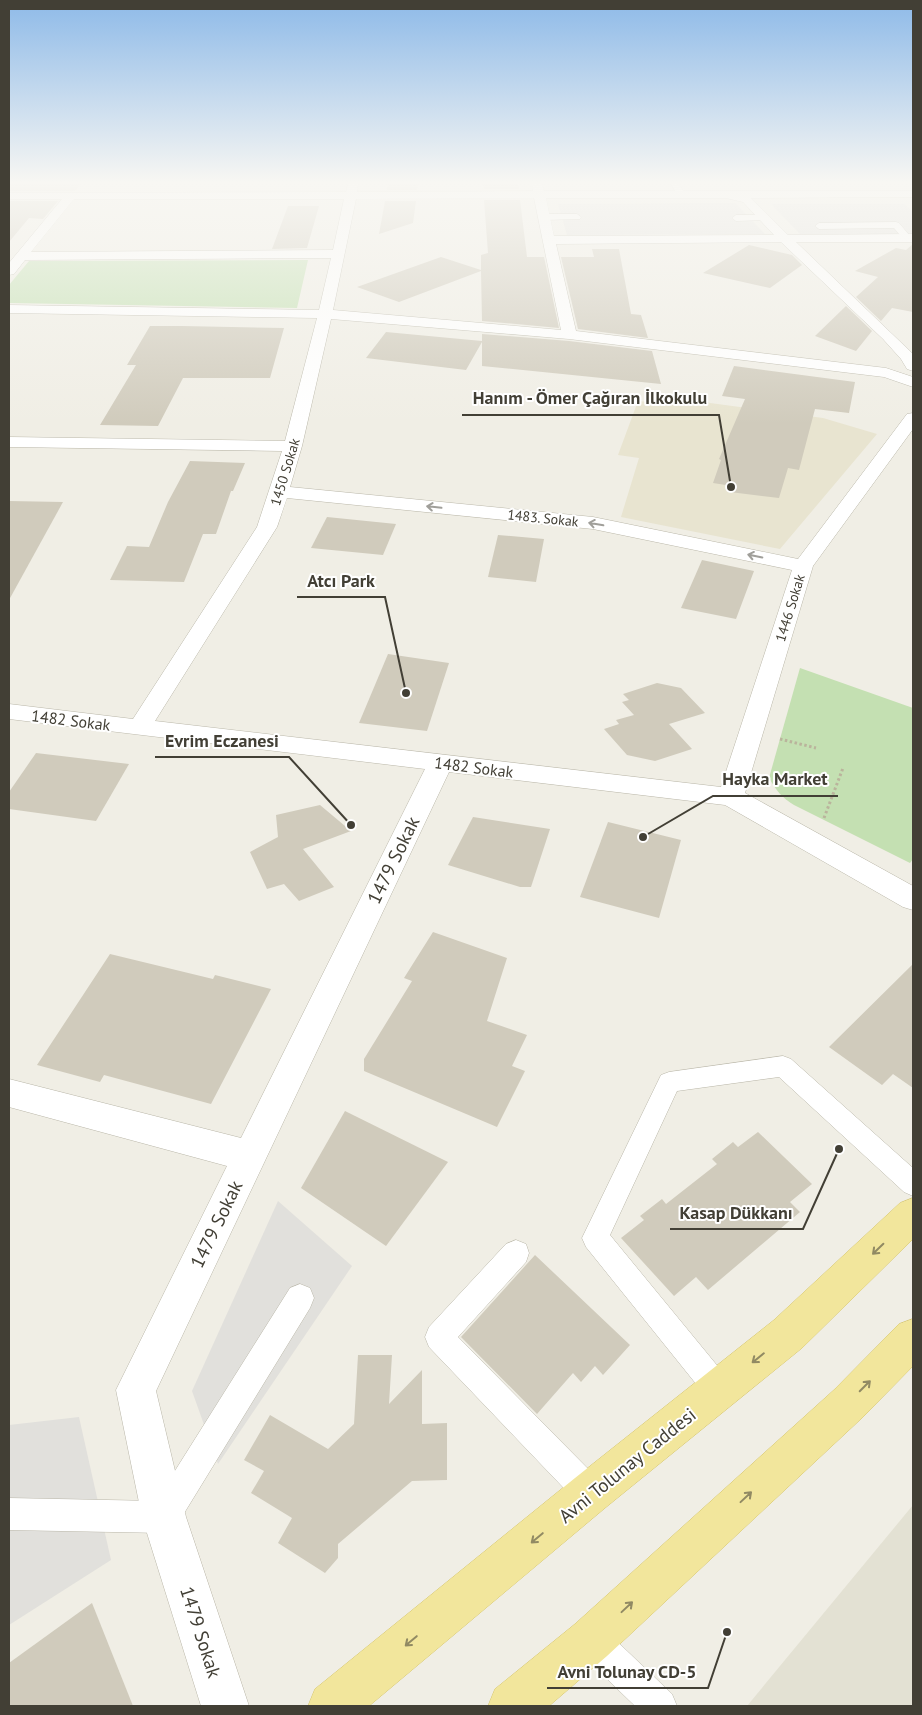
<svg xmlns="http://www.w3.org/2000/svg" width="922" height="1715" font-family="'PT Sans',sans-serif">
<rect width="100%" height="100%" fill="#f0eee5"/>
<!-- residential -->
<polygon fill="#e3e1d3" points="913,1505 913,1706 747,1706"/>
<!-- education -->
<polygon fill="#e8e4d0" points="673,398 823,418 877,434 780,549 621,517 639,458 618,455 638,401 671,404"/>
<!-- green -->
<g fill="#c4e0b2">
<polygon points="308,260 297,308 9,303 9,285 29,261"/>
<path d="M 800,668 L 913,708 L 913,859 L 910,863 L 794,805 C 782,798 776,790 769,778 Z"/>
</g>
<!-- parking -->
<g fill="#e1e0dc">
<polygon points="735,203 765,234 567,235 558,204"/>
<polygon points="771,204 905,204 913,212 913,234 800,234"/>
<polygon points="278,1201 352,1266 218,1464 192,1391"/>
<polygon points="79,1417 111,1560 9,1625 9,1425"/>
</g>
<!-- building -->
<g fill="#d0cbbc">
<polygon points="9,184 81,184 75,191 9,191"/>
<polygon points="388,184 418,184 417,190 387,190"/>
<polygon points="483,184 518,184 519,189 484,189"/>
<polygon points="484,200 520,200 527,257 544,257 559,328 482,321 481,271 399,302 357,287 441,257 481,270 481,255 488,253"/>
<polygon points="9,201 58,201 43,219 29,218 9,242"/>
<polygon points="385,201 416,201 413,223 379,234"/>
<polygon points="288,206 319,206 307,248 272,249"/>
<polygon points="913,244 913,312 892,308 881,321 856,297 878,277 855,271 896,248 906,250"/>
<polygon points="749,245 792,255 802,265 770,288 703,273"/>
<polygon points="592,249 619,249 631,314 641,315 648,338 578,329 561,257 594,257"/>
<polygon points="846,306 872,331 856,351 815,336"/>
<polygon points="150,326 182,326 284,328 270,378 183,378 158,426 100,425 136,365 127,365"/>
<polygon points="386,332 482,341 482,334 569,341 652,351 661,384 482,366 482,342 466,370 366,358"/>
<polygon points="734,366 855,382 849,413 815,409 799,470 788,468 779,498 730,492 732,486 713,483 721,460 719,459 745,399 722,396"/>
<polygon points="190,461 245,463 233,491 231,491 216,534 203,534 184,582 110,580 127,546 149,547 168,502"/>
<polygon points="9,501 63,502 9,600"/>
<polygon points="327,517 396,524 383,555 311,548"/>
<polygon points="498,535 544,539 536,582 488,577"/>
<polygon points="702,560 754,571 736,619 681,608"/>
<polygon points="388,654 449,663 427,731 359,723"/>
<polygon points="657,683 681,688 705,713 669,724 692,749 655,761 627,755 604,729 619,724 616,720 634,715 622,702 629,700 623,694"/>
<polygon points="36,753 129,764 96,821 9,809 9,792"/>
<polygon points="320,805 351,831 303,849 334,887 299,901 284,884 267,889 250,852 278,837 276,815"/>
<polygon points="473,817 550,829 531,887 520,887 448,865"/>
<polygon points="608,822 681,840 659,918 580,897"/>
<polygon points="433,932 507,958 487,1021 527,1035 512,1066 525,1071 497,1127 364,1071 364,1059 412,981 404,978"/>
<polygon points="110,954 213,979 215,975 271,989 211,1104 104,1075 100,1082 37,1065"/>
<polygon points="913,964 913,1088 893,1074 882,1085 829,1047"/>
<polygon points="345,1111 448,1162 386,1246 301,1188"/>
<polygon points="758,1132 812,1184 790,1202 800,1212 708,1290 696,1277 674,1296 621,1238 644,1220 640,1216 662,1199 666,1204 717,1164 712,1159 733,1142 738,1147"/>
<polygon points="535,1255 630,1345 603,1375 595,1366 581,1382 573,1373 537,1414 461,1337"/>
<polygon points="358,1355 392,1355 389,1404 422,1370 422,1424 447,1423 447,1480 412,1481 338,1544 338,1558 325,1573 278,1543 292,1518 251,1493 264,1471 244,1460 270,1415 328,1449 354,1424"/>
<polygon points="92,1603 133,1706 9,1706 9,1663"/>
</g>
<g fill="none" stroke-linecap="round" stroke-linejoin="round">
<defs>
<g id="lane">
<polygon points="671,184 679,184 686,195 685,197 679,197"/>
<polygon points="577,214 581,217 580,219 544,220 540,217 544,214"/>
<polygon points="764,215 768,218 767,220 736,221 732,218 736,215"/>
<polygon points="896,222 899,223 910,236 910,240 904,240 894,228 819,229 815,226 819,223"/>
<polygon points="783,1056 791,1059 913,1168 913,1196 904,1192 779,1077 677,1091 610,1235 729,1380 734,1390 729,1400 719,1405 709,1400 586,1247 582,1238 661,1075 669,1072"/>
<polygon points="516,1240 526,1244 529,1253 526,1262 458,1337 601,1482 606,1493 601,1504 590,1509 579,1504 429,1347 425,1337 429,1327 506,1244"/>
<polygon points="300,1284 310,1288 314,1298 310,1308 175,1528 164,1533 9,1530 9,1498 156,1501 290,1288"/>
<polygon points="591,1623 603,1628 672,1694 677,1706 635,1706 579,1652 574,1640 579,1628"/>
</g>
<path id="street" d="M 348,184 L 358,184 L 357,192 L 533,191 L 532,184 L 542,184 L 544,191 L 913,191 L 913,197 L 751,198 L 788,235 L 913,234 L 913,242 L 796,242 L 913,354 L 913,371 L 907,369 L 901,359 L 883,339 L 781,242 L 556,244 L 576,331 L 886,368 L 913,377 L 913,387 L 884,377 L 569,339 L 331,319 L 302,446 L 290,487 L 593,517 L 798,559 L 907,414 L 913,413 L 913,429 L 813,566 L 745,793 L 913,886 L 913,910 L 903,907 L 725,805 L 449,772 L 156,1391 L 186,1517 L 249,1706 L 201,1706 L 142,1517 L 116,1390 L 227,1166 L 9,1107 L 9,1079 L 241,1138 L 425,769 L 9,719 L 9,704 L 133,719 L 257,527 L 282,451 L 9,447 L 9,437 L 285,441 L 317,318 L 9,313 L 9,305 L 319,310 L 331,258 L 25,260 L 14,274 L 9,275 L 9,263 L 62,199 L 9,199 L 9,193 L 346,192 ZM 534,198 L 561,330 L 333,310 L 356,199 ZM 546,198 L 726,198 L 743,202 L 774,235 L 554,236 ZM 74,199 L 344,199 L 333,250 L 31,252 ZM 287,498 L 593,529 L 792,570 L 721,787 L 155,721 L 277,527 Z"/>
<g id="primary">
<polygon points="913,1198 913,1239 802,1348 605,1508 369,1706 308,1706 315,1689 575,1478 774,1320 900,1203"/>
<polygon points="913,1319 913,1366 863,1417 607,1656 549,1706 488,1706 495,1689 575,1624 835,1389 899,1324"/>
</g>
</defs>
<!-- lane casing -->
<use href="#lane" stroke="#bab7a9" stroke-width="1"/>
<!-- street casing -->
<use href="#street" stroke="#bab7a9" stroke-width="1"/>
<!-- primary casing -->
<use href="#primary" stroke="#d5c56e" stroke-width="1"/>
<!-- path -->
<g stroke="#bab49c" stroke-width="3" stroke-dasharray="2.5 2.5" stroke-linecap="butt">
<polyline points="780,739 816,748"/>
<polyline points="824,818 843,768"/>
</g>
<!-- lane -->
<use href="#lane" fill="#fff" fill-rule="evenodd"/>
<!-- street -->
<use href="#street" fill="#fff" fill-rule="evenodd"/>
<!-- primary -->
<use href="#primary" fill="#f2e69c" fill-rule="evenodd"/>
</g>
<!-- one-way arrows -->
<defs><path id="oneway-shaft" d="M-6 0H5M1.5-3L5.5 0L1.5 3" fill="none" stroke-width="1.6" stroke-linecap="round" stroke-linejoin="round" transform="scale(1.25)"/></defs>
<g stroke="#a09f9a">
<use href="#oneway-shaft" transform="translate(434 507) rotate(-174)"/>
<use href="#oneway-shaft" transform="translate(596 524) rotate(-170)"/>
<use href="#oneway-shaft" transform="translate(755 556) rotate(-168)"/>
</g>
<g stroke="#918a63">
<use href="#oneway-shaft" transform="translate(878 1249) rotate(136)"/>
<use href="#oneway-shaft" transform="translate(758 1358) rotate(141)"/>
<use href="#oneway-shaft" transform="translate(865 1386) rotate(-45)"/>
<use href="#oneway-shaft" transform="translate(746 1497) rotate(-43)"/>
<use href="#oneway-shaft" transform="translate(537 1538) rotate(140)"/>
<use href="#oneway-shaft" transform="translate(627 1607) rotate(-43)"/>
<use href="#oneway-shaft" transform="translate(411 1641) rotate(140)"/>
</g>
<!-- sky -->
<linearGradient id="sky" x2="0" y2="1"><stop stop-color="#8ebae8"/><stop offset="0.43" stop-color="#f8f7f3"/><stop offset="1" stop-color="#f8f7f3" stop-opacity="0"/></linearGradient>
<rect width="922" height="424" fill="url(#sky)"/>
<g text-anchor="middle" stroke-width="4" stroke-linejoin="round" paint-order="stroke">
<!-- far-street labels -->
<g font-size="14" fill="#423f35" stroke="#fff">
<text transform="translate(285 472) rotate(-73)" y="5">1450 Sokak</text>
<text transform="translate(543 518) rotate(6)" y="5">1483. Sokak</text>
<text transform="translate(790 608) rotate(-73)" y="5">1446 Sokak</text>
</g>
<!-- street labels -->
<g font-size="16" fill="#423f35" stroke="#fff">
<text transform="translate(71 720) rotate(7)" y="6">1482 Sokak</text>
<text transform="translate(474 767) rotate(7)" y="6">1482 Sokak</text>
</g>
<!-- near-street labels -->
<g font-size="19" fill="#423f35" stroke="#fff">
<text transform="translate(393 860) rotate(-64)" y="7">1479 Sokak</text>
<text transform="translate(216 1224) rotate(-64)" y="7">1479 Sokak</text>
<text transform="translate(627 1465) rotate(-39)" y="7">Avni Tolunay Caddesi</text>
<text transform="translate(201 1632) rotate(72)" y="7">1479 Sokak</text>
</g>
</g>
<!-- callouts -->
<path fill="none" stroke="#423f35" stroke-width="2" d="M731 487L719 415H462M406 693L385 597H297M351 825L289 757H155M643 837L713 796H838M839 1149L803 1229H670M727 1632L708 1688H547"/>
<g fill="#423f35" stroke="#fff" stroke-width="2">
<circle cx="731" cy="487" r="5"/>
<circle cx="406" cy="693" r="5"/>
<circle cx="351" cy="825" r="5"/>
<circle cx="643" cy="837" r="5"/>
<circle cx="839" cy="1149" r="5"/>
<circle cx="727" cy="1632" r="5"/>
</g>
<g font-size="18" text-anchor="middle" font-weight="bold" fill="#423f35" stroke="#fff" stroke-width="4" stroke-linejoin="round" paint-order="stroke">
<text x="590" y="404">Hanım - Ömer Çağıran İlkokulu</text>
<text x="341" y="587">Atcı Park</text>
<text x="222" y="747">Evrim Eczanesi</text>
<text x="775" y="785">Hayka Market</text>
<text x="736" y="1219">Kasap Dükkanı</text>
<text x="627" y="1678">Avni Tolunay CD-5</text>
</g>
<!-- border -->
<rect width="922" height="1715" fill="none" stroke="#423f35" stroke-width="20"/>
</svg>
